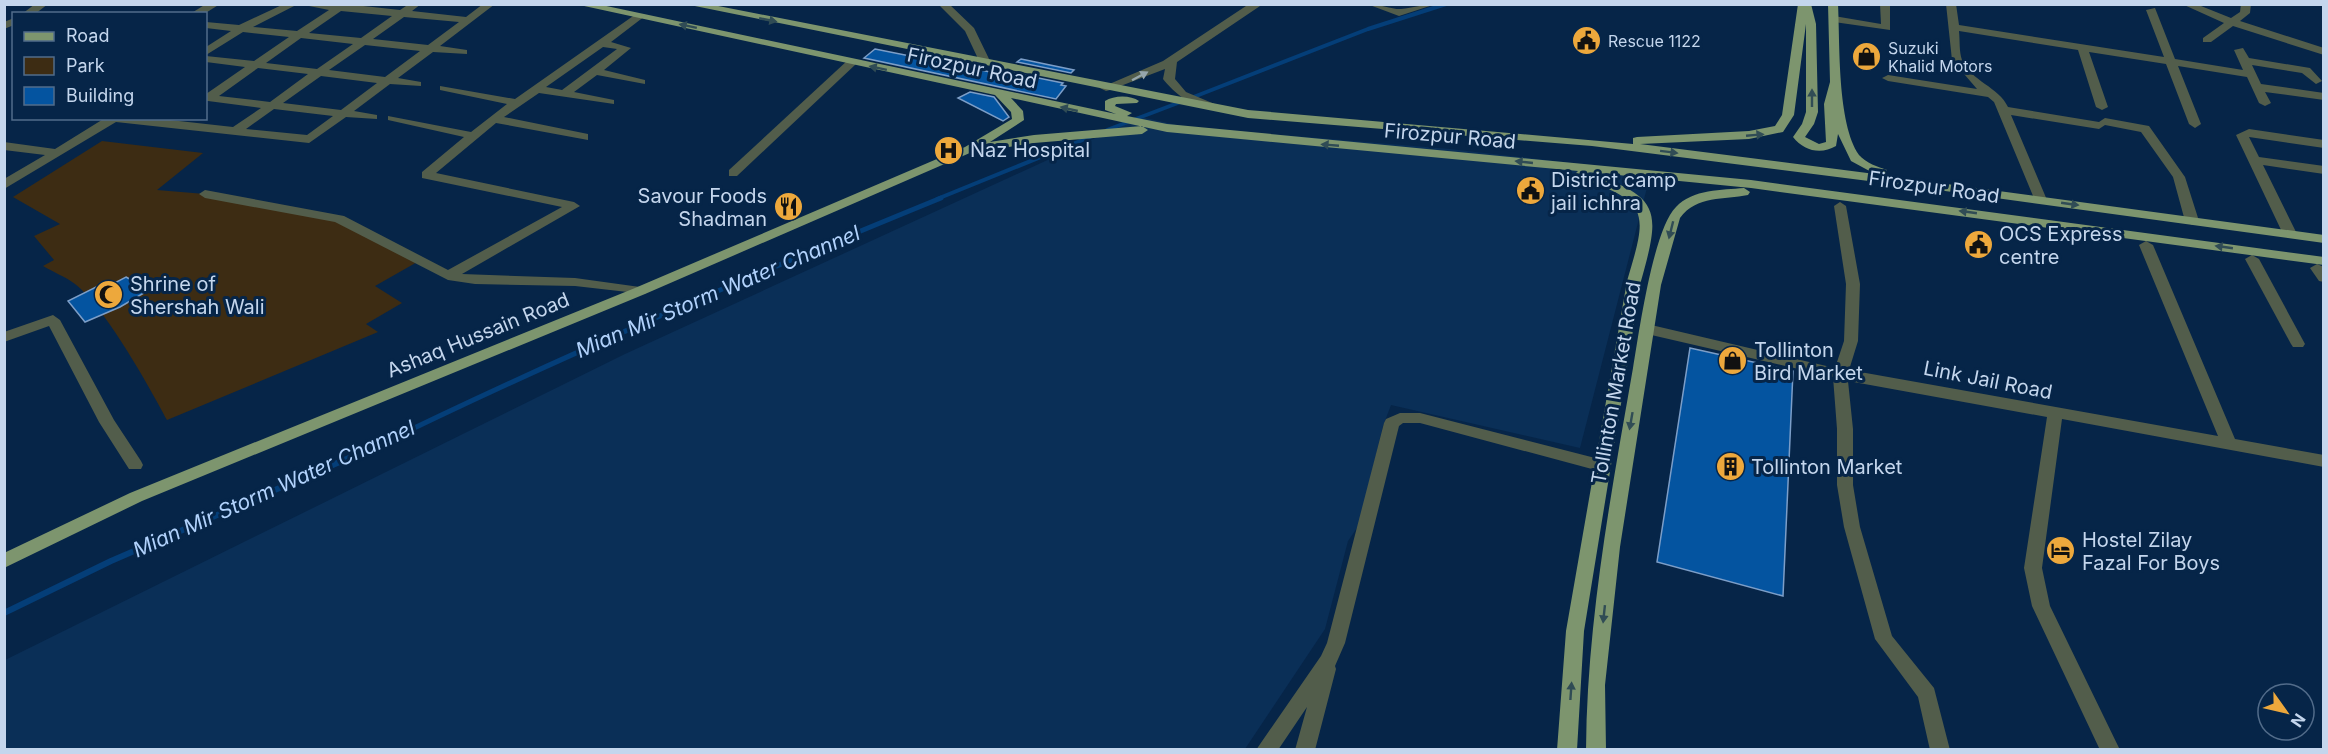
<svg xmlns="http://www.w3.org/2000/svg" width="2328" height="754" font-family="Inter,sans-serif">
<rect width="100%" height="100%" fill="#062548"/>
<!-- built -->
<polygon fill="#0a2f57" points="1141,117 1186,127 1450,149 1651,172 1580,448 1391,405 1383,426 1359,525 1348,541 1325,629 1245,749 5,750 5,660 625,354"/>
<!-- green -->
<path fill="#3d2c13" d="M 102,141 L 203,153 L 157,190 L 205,194 L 339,219 L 419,261 L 375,286 L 402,303 L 366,324 L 378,332 L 167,420 C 149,386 104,306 75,284 C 66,277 53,272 43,266 L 54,260 L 34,236 L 60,224 L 13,197 Z"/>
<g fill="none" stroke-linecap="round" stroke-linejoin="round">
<!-- stream-far2 -->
<g stroke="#043e78" stroke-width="4">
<polyline points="1191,98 1368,29 1446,4"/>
<polyline points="1107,130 1183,101"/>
<polyline points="937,199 1090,137"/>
</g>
<!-- stream-far1 -->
<path stroke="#043e78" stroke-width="5" d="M 375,447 C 561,356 750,276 941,198"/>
<!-- stream -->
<polyline stroke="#043e78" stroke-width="6" points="4,613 111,561 379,445"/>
</g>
<!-- building -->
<g fill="#0454a0" stroke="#7c9ec8" stroke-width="1.5">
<polygon points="875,49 1005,75 1008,72 1063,83 1061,85 1066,86 1056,99 864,58"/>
<polygon points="1021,59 1074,70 1071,73 1017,62"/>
<polygon points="970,92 994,97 1009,117 1003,121 958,98"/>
<polygon points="126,277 149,290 120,307 85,322 68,301 102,284 107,287"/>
<polygon points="1690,348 1793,371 1783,596 1657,562"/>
</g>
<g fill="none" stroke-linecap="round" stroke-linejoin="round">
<!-- minor -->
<g fill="#525d4b" fill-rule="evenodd">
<polygon points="35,4 48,4 35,14 22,14"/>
<polygon points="206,4 220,4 204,14 190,14"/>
<path d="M 284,4 L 298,4 L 253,27 L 297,31 L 329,10 L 299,4 L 345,4 L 400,10 L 409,4 L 421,4 L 412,11 L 466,17 L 483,4 L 495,4 L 440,46 L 467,50 L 467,54 L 433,52 L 398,78 L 421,82 L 421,86 L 390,84 L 354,111 L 377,115 L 377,119 L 346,117 L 309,143 L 116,122 L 4,189 L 4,179 L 45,155 L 4,150 L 4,142 L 55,149 L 105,118 L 152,118 L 233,127 L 261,108 L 208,101 L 206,101 L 206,94 L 245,67 L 206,62 L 206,56 L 254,61 L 289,37 L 243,32 L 206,55 L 206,47 L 231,31 L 206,28 L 206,22 L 239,25 ZM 341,11 L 392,16 L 361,38 L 309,33 ZM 404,17 L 459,22 L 428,45 L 373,39 ZM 301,38 L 353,44 L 317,69 L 266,63 ZM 365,45 L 420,51 L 385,77 L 329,70 ZM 258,68 L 308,74 L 270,102 L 219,96 ZM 321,76 L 377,83 L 341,110 L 283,103 ZM 274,109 L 333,116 L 307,135 L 246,129 Z"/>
<polygon points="938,4 949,4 974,28 991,63 989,65 981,65 965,31"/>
<path d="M 1249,4 L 1263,4 L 1177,62 L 1175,79 L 1186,92 L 1217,105 L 1217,109 C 1198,113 1174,93 1163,79 L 1165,69 L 1110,90 L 1106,91 L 1100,88 L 1163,61 Z"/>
<path d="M 1367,4 C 1378,4 1395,10 1401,9 C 1413,8 1423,4 1436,4 L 1399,16 Z"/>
<polygon points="1880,4 1890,4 1890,30 1834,22 1829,19 1834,16 1881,24"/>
<path d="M 1946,4 L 1956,4 L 1959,25 L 2164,57 L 2146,10 L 2155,8 L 2175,59 L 2243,70 L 2234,50 L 2243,48 L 2249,58 L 2310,68 L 2322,81 L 2316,84 L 2302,73 L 2252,65 L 2261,84 L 2324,93 L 2324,100 L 2265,92 L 2271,103 L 2265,106 L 2259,103 L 2247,77 L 2178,66 L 2201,124 L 2195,128 L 2189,124 L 2166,64 L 2089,52 L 2108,107 L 2102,110 L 2096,107 L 2078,50 L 1959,31 C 1960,40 1959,52 1962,60 C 1971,81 1999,87 2008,107 L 2099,122 L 2105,118 L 2149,126 L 2185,177 L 2199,221 L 2192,225 L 2185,221 L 2173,177 L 2141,132 L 2105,125 L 2099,129 L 2011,115 L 2047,200 L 2046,203 L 2036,203 L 1994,102 L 1988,97 L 1888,81 L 1882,78 L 1888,75 L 1977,89 L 1952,60 Z"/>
<polygon points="2182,4 2196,4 2231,18 2240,12 2241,4 2251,4 2250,13 2240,21 2324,48 2324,55 2233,26 2211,42 2203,42 2203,38 2224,23"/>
<path d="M 636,14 L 645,16 L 611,42 L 631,48 L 604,70 L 645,80 L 645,84 L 597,75 L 574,92 L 614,100 L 614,104 L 539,93 L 504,117 L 588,134 L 588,140 L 496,123 L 436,173 L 574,202 L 580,206 L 462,274 L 575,278 L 640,287 L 647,291 L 645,294 L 575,286 L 475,284 L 448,280 L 335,222 L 205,198 L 199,194 L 205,190 L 344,216 L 448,270 L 562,207 L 422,178 L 422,172 L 464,137 L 388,120 L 388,116 L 471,132 L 507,104 L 440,90 L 440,86 L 515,99 ZM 603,47 L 617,49 L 562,90 L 546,87 Z"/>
<polygon points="14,18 14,25 4,29 4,22"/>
<polygon points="852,59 858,62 856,64 737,176 729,176 729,170 848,60"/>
<polygon points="2249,129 2324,140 2324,148 2249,137 2259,157 2324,166 2324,174 2263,165 2297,234 2295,237 2285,237 2283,234 2236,135"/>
<polygon points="1840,202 1846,206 1860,284 1858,341 1849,370 2218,436 2139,245 2146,241 2153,245 2235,439 2324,455 2324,467 2062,419 2042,568 2050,606 2120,750 2100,750 2032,606 2024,568 2047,417 1848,381 1853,429 1853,485 1860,527 1892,636 1934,688 1950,750 1930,750 1918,697 1875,639 1844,527 1837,485 1837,429 1833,377 1647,334 1640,329 1647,324 1835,368 1844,341 1846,284 1834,206"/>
<polygon points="2252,255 2259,259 2305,344 2303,347 2293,347 2291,344 2245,259"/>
<polygon points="2317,264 2324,267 2324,282 2319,281 2310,268"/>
<polygon points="53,315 60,320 114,420 141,461 143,465 141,469 129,469 99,422 49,326 4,342 4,332"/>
<polygon points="1400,413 1420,413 1603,460 1609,462 1611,466 1609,470 1603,472 1420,423 1403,423 1399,426 1345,643 1335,666 1336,669 1315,750 1295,750 1307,707 1278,750 1256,750 1321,656 1327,643 1384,423 1386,419"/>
</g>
<!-- major -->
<g fill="#7d956e" fill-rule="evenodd">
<path d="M 575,4 L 597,4 L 1116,114 L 1105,110 L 1105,101 C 1114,95 1131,95 1139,101 L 1137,103 L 1116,104 L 1115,106 L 1132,113 L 1127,116 L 1167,124 L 1751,180 L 2324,257 L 2324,265 L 1751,188 L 1587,172 C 1661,197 1661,210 1641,281 L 1584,631 L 1577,750 L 1557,750 L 1566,631 L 1627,281 C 1648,211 1650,202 1577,177 L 1575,174 L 1578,171 L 1167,132 L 1011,98 L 1023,111 L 1024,120 L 990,142 L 1034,135 L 1142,126 L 1148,130 L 1142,134 L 1034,143 L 984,151 L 979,149 L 645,294 L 142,501 L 4,568 L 4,553 L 130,493 L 635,288 L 965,147 L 1012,119 L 1011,112 L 995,95 Z"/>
<path d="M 685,4 L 708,4 L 1248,110 L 1633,144 L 1633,138 L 1637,137 L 1749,131 L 1775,126 L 1782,115 L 1798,4 L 1811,4 L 1816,24 L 1818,112 L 1814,124 L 1805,137 L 1819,144 L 1826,142 L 1824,104 L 1830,82 L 1828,4 L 1838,4 C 1840,44 1837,123 1859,155 C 1866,163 1878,167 1887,170 L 1887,176 L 2324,235 L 2324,243 L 1916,187 L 1592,146 L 1248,118 ZM 1806,24 L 1806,112 L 1802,124 L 1793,137 C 1804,151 1821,155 1836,146 L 1838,134 L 1851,161 L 1875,174 L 1640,144 L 1749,139 L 1783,132 L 1794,115 Z"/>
<path d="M 1744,188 L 1750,192 L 1748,195 C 1724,200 1697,195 1680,218 L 1661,285 L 1620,547 L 1605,685 L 1606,750 L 1586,750 C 1587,621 1611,494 1633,368 C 1639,333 1653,230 1676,207 C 1693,189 1722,190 1744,188 Z"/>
</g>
</g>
<!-- one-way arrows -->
<defs><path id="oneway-solid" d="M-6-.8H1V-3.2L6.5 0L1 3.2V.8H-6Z" transform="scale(1.5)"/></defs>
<g fill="#304c55">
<use href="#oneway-solid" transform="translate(768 20) rotate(11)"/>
<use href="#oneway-solid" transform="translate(688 26) rotate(-168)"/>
<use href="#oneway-solid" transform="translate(878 68) rotate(-168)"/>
<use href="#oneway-solid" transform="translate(1812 98) rotate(-90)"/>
<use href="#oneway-solid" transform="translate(1069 109) rotate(-167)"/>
<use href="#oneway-solid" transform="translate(1755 135) rotate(-5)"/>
<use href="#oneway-solid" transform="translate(1330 145) rotate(-175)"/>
<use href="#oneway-solid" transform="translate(1669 152) rotate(7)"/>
<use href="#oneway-solid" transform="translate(1524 162) rotate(-174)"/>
<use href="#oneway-solid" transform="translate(2070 204) rotate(8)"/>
<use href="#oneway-solid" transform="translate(1968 212) rotate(-172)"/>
<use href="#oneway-solid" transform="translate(1671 230) rotate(104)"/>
<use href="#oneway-solid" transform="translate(2224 247) rotate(-172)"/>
<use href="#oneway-solid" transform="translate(1631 421) rotate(100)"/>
<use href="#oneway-solid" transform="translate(1604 614) rotate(96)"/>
<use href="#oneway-solid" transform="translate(1571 691) rotate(-86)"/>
</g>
<use fill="#96a6ac" href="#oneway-solid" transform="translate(1140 76) rotate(-28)"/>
<!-- icons -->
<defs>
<symbol id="civic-disc" viewBox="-11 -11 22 22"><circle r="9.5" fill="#eda83c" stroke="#062548"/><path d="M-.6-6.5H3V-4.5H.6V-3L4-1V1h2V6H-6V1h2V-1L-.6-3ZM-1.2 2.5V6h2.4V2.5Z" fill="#111"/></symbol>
<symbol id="shop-disc" viewBox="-11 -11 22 22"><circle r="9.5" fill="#eda83c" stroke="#062548"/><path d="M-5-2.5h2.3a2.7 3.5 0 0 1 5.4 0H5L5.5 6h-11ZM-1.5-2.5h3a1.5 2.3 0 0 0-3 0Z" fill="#111"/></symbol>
<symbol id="hospital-disc" viewBox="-11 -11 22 22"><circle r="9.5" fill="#eda83c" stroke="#062548"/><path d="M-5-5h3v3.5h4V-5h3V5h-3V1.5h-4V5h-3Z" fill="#111"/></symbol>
<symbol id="restaurant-disc" viewBox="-11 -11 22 22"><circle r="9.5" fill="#eda83c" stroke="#062548"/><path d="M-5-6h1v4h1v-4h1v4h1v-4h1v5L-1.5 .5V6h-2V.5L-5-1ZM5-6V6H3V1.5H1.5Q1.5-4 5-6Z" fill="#111"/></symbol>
<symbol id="mosque-disc" viewBox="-11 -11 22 22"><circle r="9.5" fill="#eda83c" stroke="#062548"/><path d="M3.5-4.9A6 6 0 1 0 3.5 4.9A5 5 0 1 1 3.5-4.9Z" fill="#111"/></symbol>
<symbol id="building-disc" viewBox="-11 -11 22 22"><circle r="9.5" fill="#eda83c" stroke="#062548"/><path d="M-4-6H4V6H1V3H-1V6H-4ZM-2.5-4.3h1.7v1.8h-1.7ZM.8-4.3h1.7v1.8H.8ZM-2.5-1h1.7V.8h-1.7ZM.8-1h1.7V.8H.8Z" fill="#111"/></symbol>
<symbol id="hotel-disc" viewBox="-11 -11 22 22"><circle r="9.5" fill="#eda83c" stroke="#062548"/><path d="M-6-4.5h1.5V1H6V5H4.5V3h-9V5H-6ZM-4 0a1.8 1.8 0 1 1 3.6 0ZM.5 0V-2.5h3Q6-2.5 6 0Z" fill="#111"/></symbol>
</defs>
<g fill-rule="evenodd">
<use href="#civic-disc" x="1570" y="24" width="33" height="33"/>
<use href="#shop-disc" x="1850" y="40" width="33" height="33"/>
<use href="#hospital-disc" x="932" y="134" width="33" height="33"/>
<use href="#civic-disc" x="1514" y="174" width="33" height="33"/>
<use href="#restaurant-disc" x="772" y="190" width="33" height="33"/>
<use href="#civic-disc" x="1962" y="228" width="33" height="33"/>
<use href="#mosque-disc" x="92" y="278" width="33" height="33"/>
<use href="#shop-disc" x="1716" y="344" width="33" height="33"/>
<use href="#building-disc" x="1714" y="450" width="33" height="33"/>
<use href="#hotel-disc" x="2044" y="534" width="33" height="33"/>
</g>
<g text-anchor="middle" stroke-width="6" stroke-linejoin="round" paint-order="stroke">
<!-- far-poi labels -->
<g font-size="16" fill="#c4d6ed" stroke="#062548" text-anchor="start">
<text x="1608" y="47">Rescue 1122</text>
<text x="1888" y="54">Suzuki<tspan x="1888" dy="18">Khalid Motors</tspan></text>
</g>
<!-- street labels -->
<g font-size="20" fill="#c4d6ed" stroke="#062548">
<text transform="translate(972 68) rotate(12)" y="7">Firozpur Road</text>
<text transform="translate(1450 136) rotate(5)" y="7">Firozpur Road</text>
<text transform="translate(1934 187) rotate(8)" y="7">Firozpur Road</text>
<text transform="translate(478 335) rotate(-22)" y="7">Ashaq Hussain Road</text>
<text transform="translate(1988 380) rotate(11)" y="7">Link Jail Road</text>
<text transform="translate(1616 383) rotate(-80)" y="7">Tollinton Market Road</text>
</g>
<!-- poi labels -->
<g font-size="20" fill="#c4d6ed" stroke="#062548" text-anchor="start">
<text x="970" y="157">Naz Hospital</text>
<text x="1551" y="187">District camp<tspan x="1551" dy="23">jail ichhra</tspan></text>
<text x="767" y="203" text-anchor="end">Savour Foods<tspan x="767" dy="23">Shadman</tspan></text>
<text x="1999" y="241">OCS Express<tspan x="1999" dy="23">centre</tspan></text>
<text x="130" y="291">Shrine of<tspan x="130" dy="23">Shershah Wali</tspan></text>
<text x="1754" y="357">Tollinton<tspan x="1754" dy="23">Bird Market</tspan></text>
<text x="1751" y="474">Tollinton Market</text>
<text x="2082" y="547">Hostel Zilay<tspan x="2082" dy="23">Fazal For Boys</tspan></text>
</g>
<!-- water labels -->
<g font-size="21" font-style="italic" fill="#b1d2fc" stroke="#062548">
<text transform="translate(718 292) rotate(-23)" y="7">Mian Mir Storm Water Channel</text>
<text transform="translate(274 489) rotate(-24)" y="7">Mian Mir Storm Water Channel</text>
</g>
</g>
<!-- border -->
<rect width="2328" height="754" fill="none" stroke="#c4d6ed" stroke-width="12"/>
<!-- legend -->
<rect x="12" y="12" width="195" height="108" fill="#062548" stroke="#526c8a" stroke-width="1.5"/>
<rect x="24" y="32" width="30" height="9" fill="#7d956e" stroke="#526c8a" stroke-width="1.5"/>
<text x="66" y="42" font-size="18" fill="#c4d6ed">Road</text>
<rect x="24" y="57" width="30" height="18" fill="#3d2c13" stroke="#526c8a" stroke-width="1.5"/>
<text x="66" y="72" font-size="18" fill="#c4d6ed">Park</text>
<rect x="24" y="87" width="30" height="18" fill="#0454a0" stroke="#526c8a" stroke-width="1.5"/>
<text x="66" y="102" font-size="18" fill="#c4d6ed">Building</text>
<!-- north arrow -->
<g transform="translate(2286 712) rotate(124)"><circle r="28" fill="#062548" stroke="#526c8a" stroke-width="1.5"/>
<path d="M0-4.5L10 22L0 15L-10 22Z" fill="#eda83c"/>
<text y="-9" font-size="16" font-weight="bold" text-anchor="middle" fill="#c4d6ed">N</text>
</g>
</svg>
